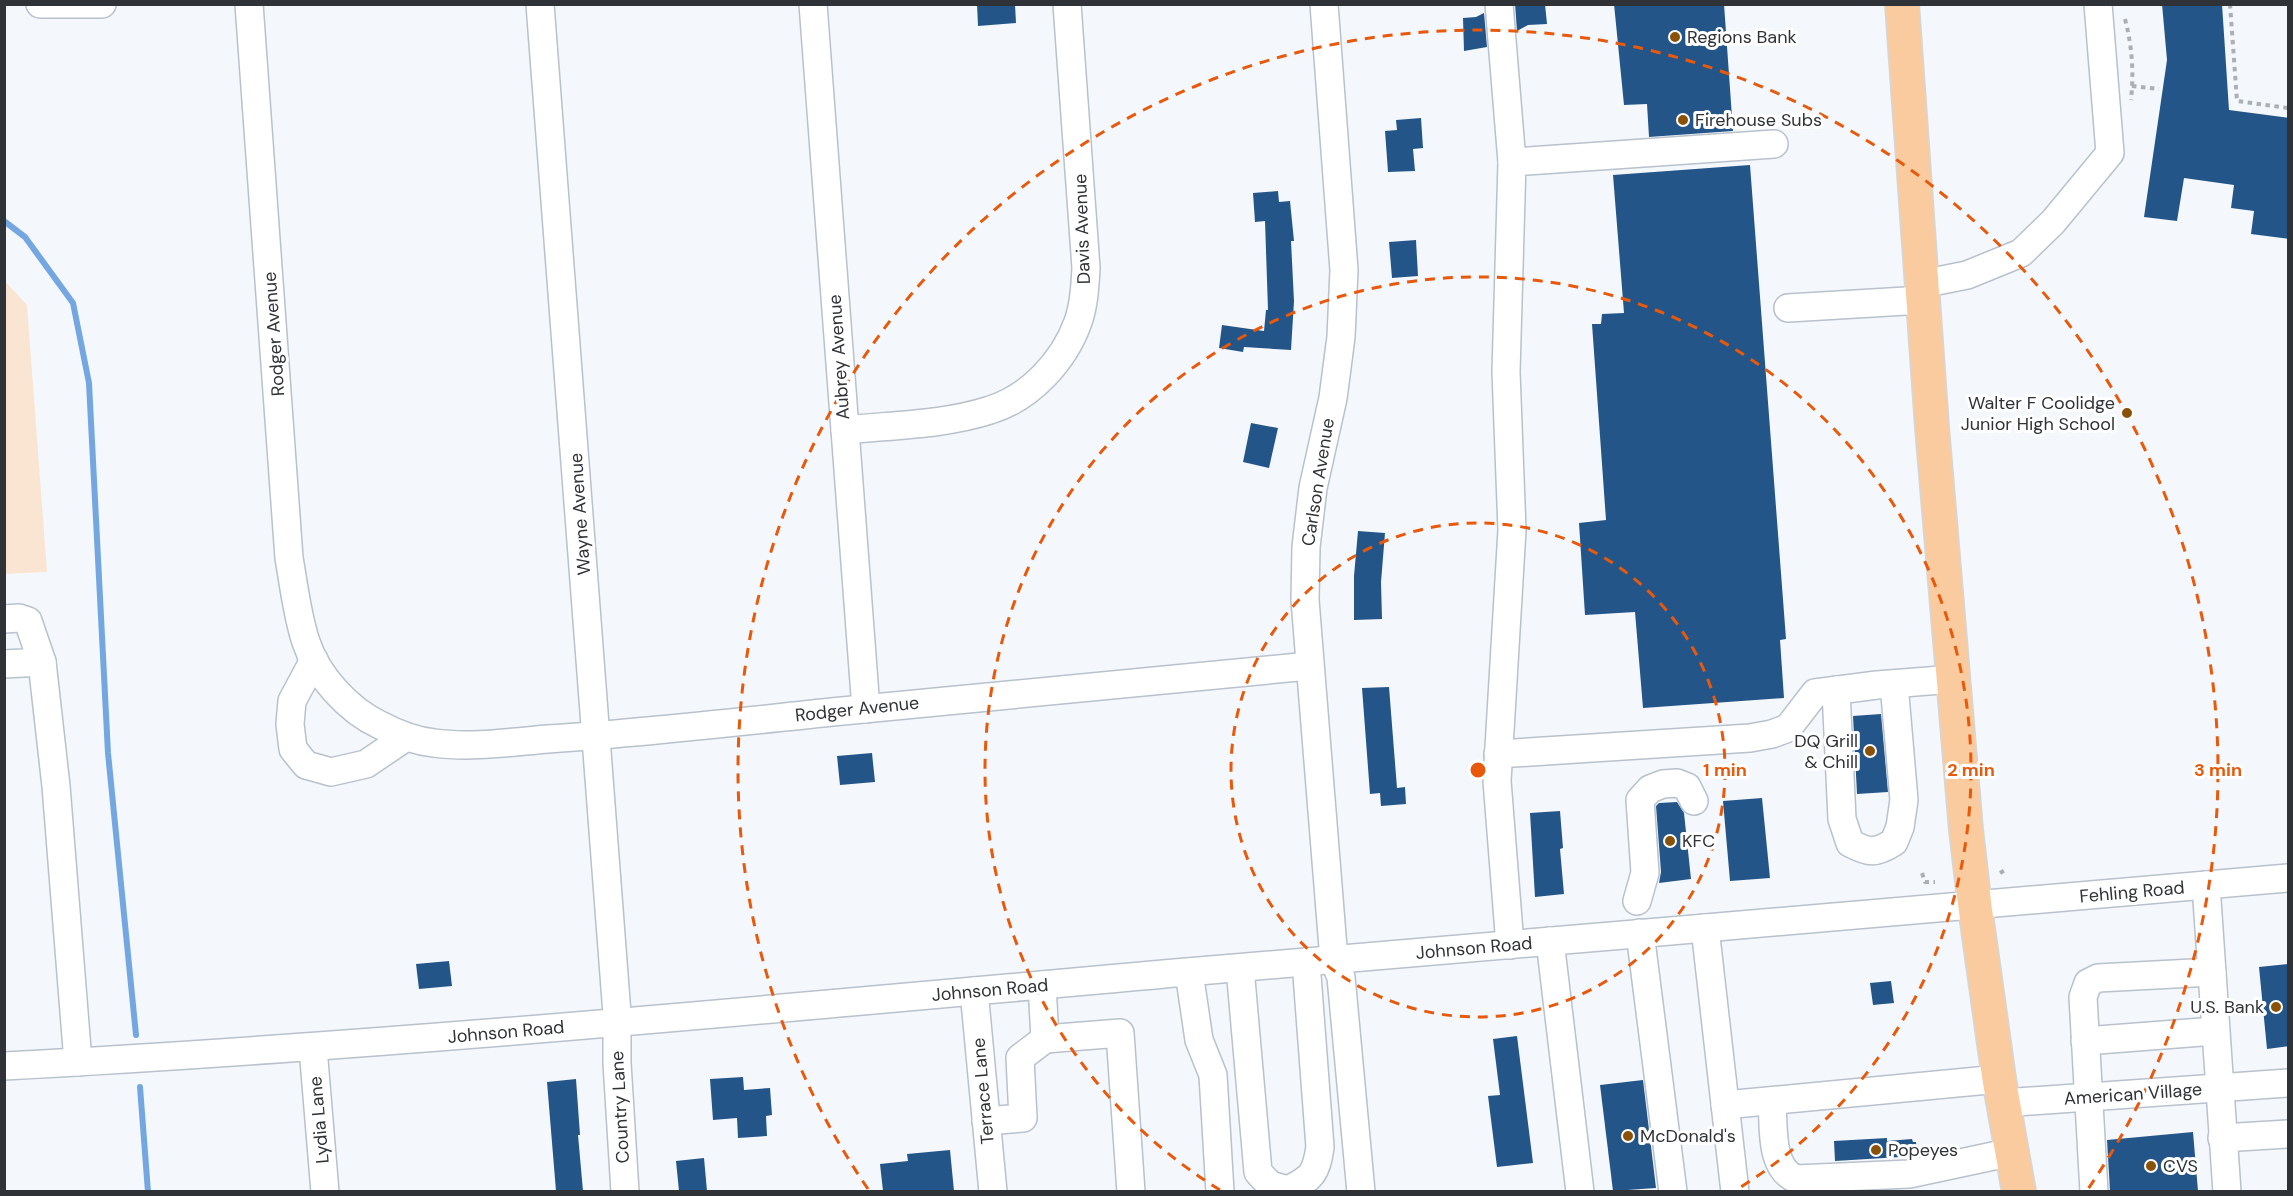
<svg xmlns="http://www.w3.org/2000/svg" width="2293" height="1196" font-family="'DM Sans',sans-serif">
<rect width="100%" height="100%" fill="#f4f8fd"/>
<!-- green -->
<polygon fill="#fae5d2" points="4,280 27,305 47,572 5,574"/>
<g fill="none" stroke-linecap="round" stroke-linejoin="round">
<!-- stream -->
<g stroke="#74a7e1" stroke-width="6">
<polyline points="4,221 25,237 73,303 89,383 108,753 136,1035"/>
<polyline points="140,1087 148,1192"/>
</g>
</g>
<!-- building -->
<g fill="#245589">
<polygon points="977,4 1015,4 1016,23 978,26"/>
<polygon points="1515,4 1545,4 1547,24 1528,25 1517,31"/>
<polygon points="1614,4 1724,4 1733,131 1649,137 1647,104 1624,105"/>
<polygon points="2162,4 2222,4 2229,110 2289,118 2289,239 2251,234 2254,211 2231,208 2234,185 2184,178 2177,221 2144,217 2167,60"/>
<polygon points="1484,13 1487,47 1464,51 1463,18 1476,17"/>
<polygon points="1421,118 1423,148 1413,149 1415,171 1388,172 1385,131 1397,130 1396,120"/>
<polygon points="1750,165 1786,639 1780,640 1784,698 1643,708 1635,612 1585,615 1579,523 1606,520 1592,324 1601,324 1602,314 1624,313 1613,175"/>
<polygon points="1278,191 1279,202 1290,201 1294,241 1291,241 1294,301 1291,350 1244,347 1243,352 1219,348 1222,325 1264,331 1266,310 1268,310 1265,221 1255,222 1253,193"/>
<polygon points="1416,240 1418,276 1392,278 1389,242"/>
<polygon points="1251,423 1278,428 1269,468 1243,462"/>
<polygon points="1358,531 1385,533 1381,582 1382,619 1354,620 1354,576"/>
<polygon points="1389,687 1397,788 1405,787 1406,804 1381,806 1380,793 1370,794 1362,688"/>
<polygon points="1881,714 1888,792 1857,794 1853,716"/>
<polygon points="872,753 875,782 840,785 837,756"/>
<polygon points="1762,798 1770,878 1730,881 1723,801"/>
<polygon points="1677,802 1684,813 1691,879 1659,883 1661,872 1656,806 1659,803"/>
<polygon points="1560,811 1563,848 1560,849 1564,894 1535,897 1530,813"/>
<polygon points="449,961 452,986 419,989 416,964"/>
<polygon points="2289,964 2289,1046 2267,1049 2259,967"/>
<polygon points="1891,981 1894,1003 1873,1005 1870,983"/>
<polygon points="1517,1036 1533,1163 1497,1167 1488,1096 1500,1095 1493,1039"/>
<polygon points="743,1077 744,1090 770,1088 772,1115 766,1116 767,1136 738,1138 737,1118 713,1120 710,1079"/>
<polygon points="576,1079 580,1135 578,1135 583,1191 556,1191 547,1082"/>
<polygon points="1643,1080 1656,1188 1613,1191 1600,1085"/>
<polygon points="2193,1132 2198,1191 2110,1191 2107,1140"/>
<polygon points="1887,1138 1887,1141 1912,1139 1913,1142 1916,1142 1917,1156 1835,1161 1834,1141"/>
<polygon points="950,1150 954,1191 883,1191 880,1164 908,1161 907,1154"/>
<polygon points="704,1158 707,1191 679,1191 676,1161"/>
</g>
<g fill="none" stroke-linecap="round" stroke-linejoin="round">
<defs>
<g id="minor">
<polyline points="40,4 102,4"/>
<path d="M 249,4 L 289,558 C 294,586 297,615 306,642 C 317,676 348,710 380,725 C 397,734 415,741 434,743 C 471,748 511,742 548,739 C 643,733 737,722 832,712 C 991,696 1150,681 1309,666"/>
<polyline points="540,4 617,1014 617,1063 625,1192"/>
<polyline points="813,4 866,709"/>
<polyline points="1324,4 1344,270 1341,337 1333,398 1313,488 1306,547 1305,600 1334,960 1341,977 1361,1192"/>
<polyline points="1499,4 1512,162"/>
<polyline points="1922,284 1967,275 2021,253 2053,222 2110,153 2098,4"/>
<polyline points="1788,308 1923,300"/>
<path d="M 845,430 C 893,425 944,425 990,410 C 1030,398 1064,361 1078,322 C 1084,305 1085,286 1086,268 L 1067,4"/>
<polyline points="4,619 19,618 28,621 42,662 4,664"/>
<polyline points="314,660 292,701 290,724 293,749 306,765 331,772 366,764 406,737"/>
<polyline points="42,662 56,786 78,1062"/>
<path d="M 1836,690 L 1842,819 L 1850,843 C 1869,853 1875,854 1894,842 L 1900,827 L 1904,800 L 1894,684"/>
<polyline points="1498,754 1750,738 1772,734 1788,728 1815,693 1877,685 1954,679"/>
<polyline points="2206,885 2227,1192"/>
<polyline points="1637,901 1645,873 1640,800 1650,789 1663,784 1677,783 1687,787 1694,801"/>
<polyline points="1705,928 1735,1192"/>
<polyline points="1640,933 1673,1192"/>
<polyline points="1550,941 1580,1192"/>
<polyline points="1510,945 1497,781 1512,530 1506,372 1512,162 1774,144"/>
<path d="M 1240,968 L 1258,1172 L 1270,1185 L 1288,1190 C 1312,1178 1316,1174 1320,1147 L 1306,962"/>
<polyline points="1189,972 1199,1040 1213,1075 1220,1192"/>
<polyline points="1042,985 1045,1039 1120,1033 1131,1192"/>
<polyline points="974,991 993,1192"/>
<polyline points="2085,1041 2215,1031"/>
<polyline points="313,1048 325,1192"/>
<path d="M 4,1066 C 399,1045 793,1007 1187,972 C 1554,940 1921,911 2288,878"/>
<path d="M 1772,1101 C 1774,1125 1769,1168 1796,1179 L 1909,1174 L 2012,1152"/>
<polyline points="2003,1103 2288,1083"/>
<polyline points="1725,1105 1999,1079"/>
<polyline points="986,1121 1023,1118 1020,1058 1045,1039"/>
<polyline points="2222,1138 2288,1134"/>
<polyline points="2094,1192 2083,997 2088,983 2098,978 2212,972"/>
</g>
<polyline id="major" points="1902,4 1932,427 1966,830 1975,907 1999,1079 2019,1192"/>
</defs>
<!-- minor casing -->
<use href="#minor" stroke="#b8c1cc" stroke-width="30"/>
<!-- major casing -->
<use href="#major" stroke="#d5d6d7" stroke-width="36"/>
<!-- path -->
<g stroke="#acb0b5" stroke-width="4" stroke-dasharray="4.5 4.5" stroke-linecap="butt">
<polyline points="2230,4 2237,101 2288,108"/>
<path d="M 2125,19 C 2132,46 2134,72 2131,100"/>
<polyline points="2132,86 2159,89"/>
<polyline points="1922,873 1925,882 1935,882"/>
<polyline points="2000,873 2005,870"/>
</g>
<!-- minor -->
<use href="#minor" stroke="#fff" stroke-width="27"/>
<!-- major -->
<use href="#major" stroke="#facb9e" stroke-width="33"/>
</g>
<!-- distance rings -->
<g fill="none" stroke="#e8590c" stroke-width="3" stroke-dasharray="10 8">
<circle cx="1478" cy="770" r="247"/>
<path d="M1220 1190A493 493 0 1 1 1736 1190"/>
<path d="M868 1189A740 740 0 1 1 2088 1189"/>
</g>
<!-- markers -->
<g fill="#8a5108" stroke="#fff" stroke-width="2">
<circle cx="1675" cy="37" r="6"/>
<circle cx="1683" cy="120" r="6"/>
<circle cx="2127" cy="413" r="6"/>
<circle cx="1870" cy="751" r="6"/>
<circle cx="1670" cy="841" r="6"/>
<circle cx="2276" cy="1007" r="6"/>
<circle cx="1628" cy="1136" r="6"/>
<circle cx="1876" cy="1150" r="6"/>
<circle cx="2151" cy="1166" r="6"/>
</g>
<g text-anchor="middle" stroke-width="6" stroke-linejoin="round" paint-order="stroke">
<!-- poi labels -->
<g font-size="18" fill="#2f3337" stroke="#fff" text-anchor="start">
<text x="1687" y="43">Regions Bank</text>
<text x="1695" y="126">Firehouse Subs</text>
<text x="2115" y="409" text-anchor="end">Walter F Coolidge<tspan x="2115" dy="21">Junior High School</tspan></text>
<text x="1858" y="747" text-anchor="end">DQ Grill<tspan x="1858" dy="21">&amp; Chill</tspan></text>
<text x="1682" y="847">KFC</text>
<text x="2264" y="1013" text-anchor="end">U.S. Bank</text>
<text x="1640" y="1142">McDonald's</text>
<text x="1888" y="1156">Popeyes</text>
<text x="2163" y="1172">CVS</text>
</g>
<!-- street labels -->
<g font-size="18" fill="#2f3337" stroke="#fff">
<text transform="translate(1082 229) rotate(-92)" y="6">Davis Avenue</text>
<text transform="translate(274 334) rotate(-94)" y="6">Rodger Avenue</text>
<text transform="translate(839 357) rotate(-94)" y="6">Aubrey Avenue</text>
<text transform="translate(1318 482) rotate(-81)" y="6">Carlson Avenue</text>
<text transform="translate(580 514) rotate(-94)" y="6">Wayne Avenue</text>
<text transform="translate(857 709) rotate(-6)" y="6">Rodger Avenue</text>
<text transform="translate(2132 892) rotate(-5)" y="6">Fehling Road</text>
<text transform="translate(1474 948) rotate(-5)" y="6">Johnson Road</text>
<text transform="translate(990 990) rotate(-5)" y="6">Johnson Road</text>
<text transform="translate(506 1032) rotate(-5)" y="6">Johnson Road</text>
<text transform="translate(983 1091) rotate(-95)" y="6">Terrace Lane</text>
<text transform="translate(2133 1094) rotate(-4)" y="6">American Village</text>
<text transform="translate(620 1107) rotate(-93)" y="6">Country Lane</text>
<text transform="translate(319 1120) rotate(-95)" y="6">Lydia Lane</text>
</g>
</g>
<circle cx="1478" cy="770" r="9" fill="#e8590c" stroke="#fff" stroke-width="3"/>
<g font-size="18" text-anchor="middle" font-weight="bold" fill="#e8590c" stroke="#fff" stroke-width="6" stroke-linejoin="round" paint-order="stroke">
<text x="1725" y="776">1 min</text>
<text x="1971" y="776">2 min</text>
<text x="2218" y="776">3 min</text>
</g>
<!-- border -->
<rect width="2293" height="1196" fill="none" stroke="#2f3337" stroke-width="12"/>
</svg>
